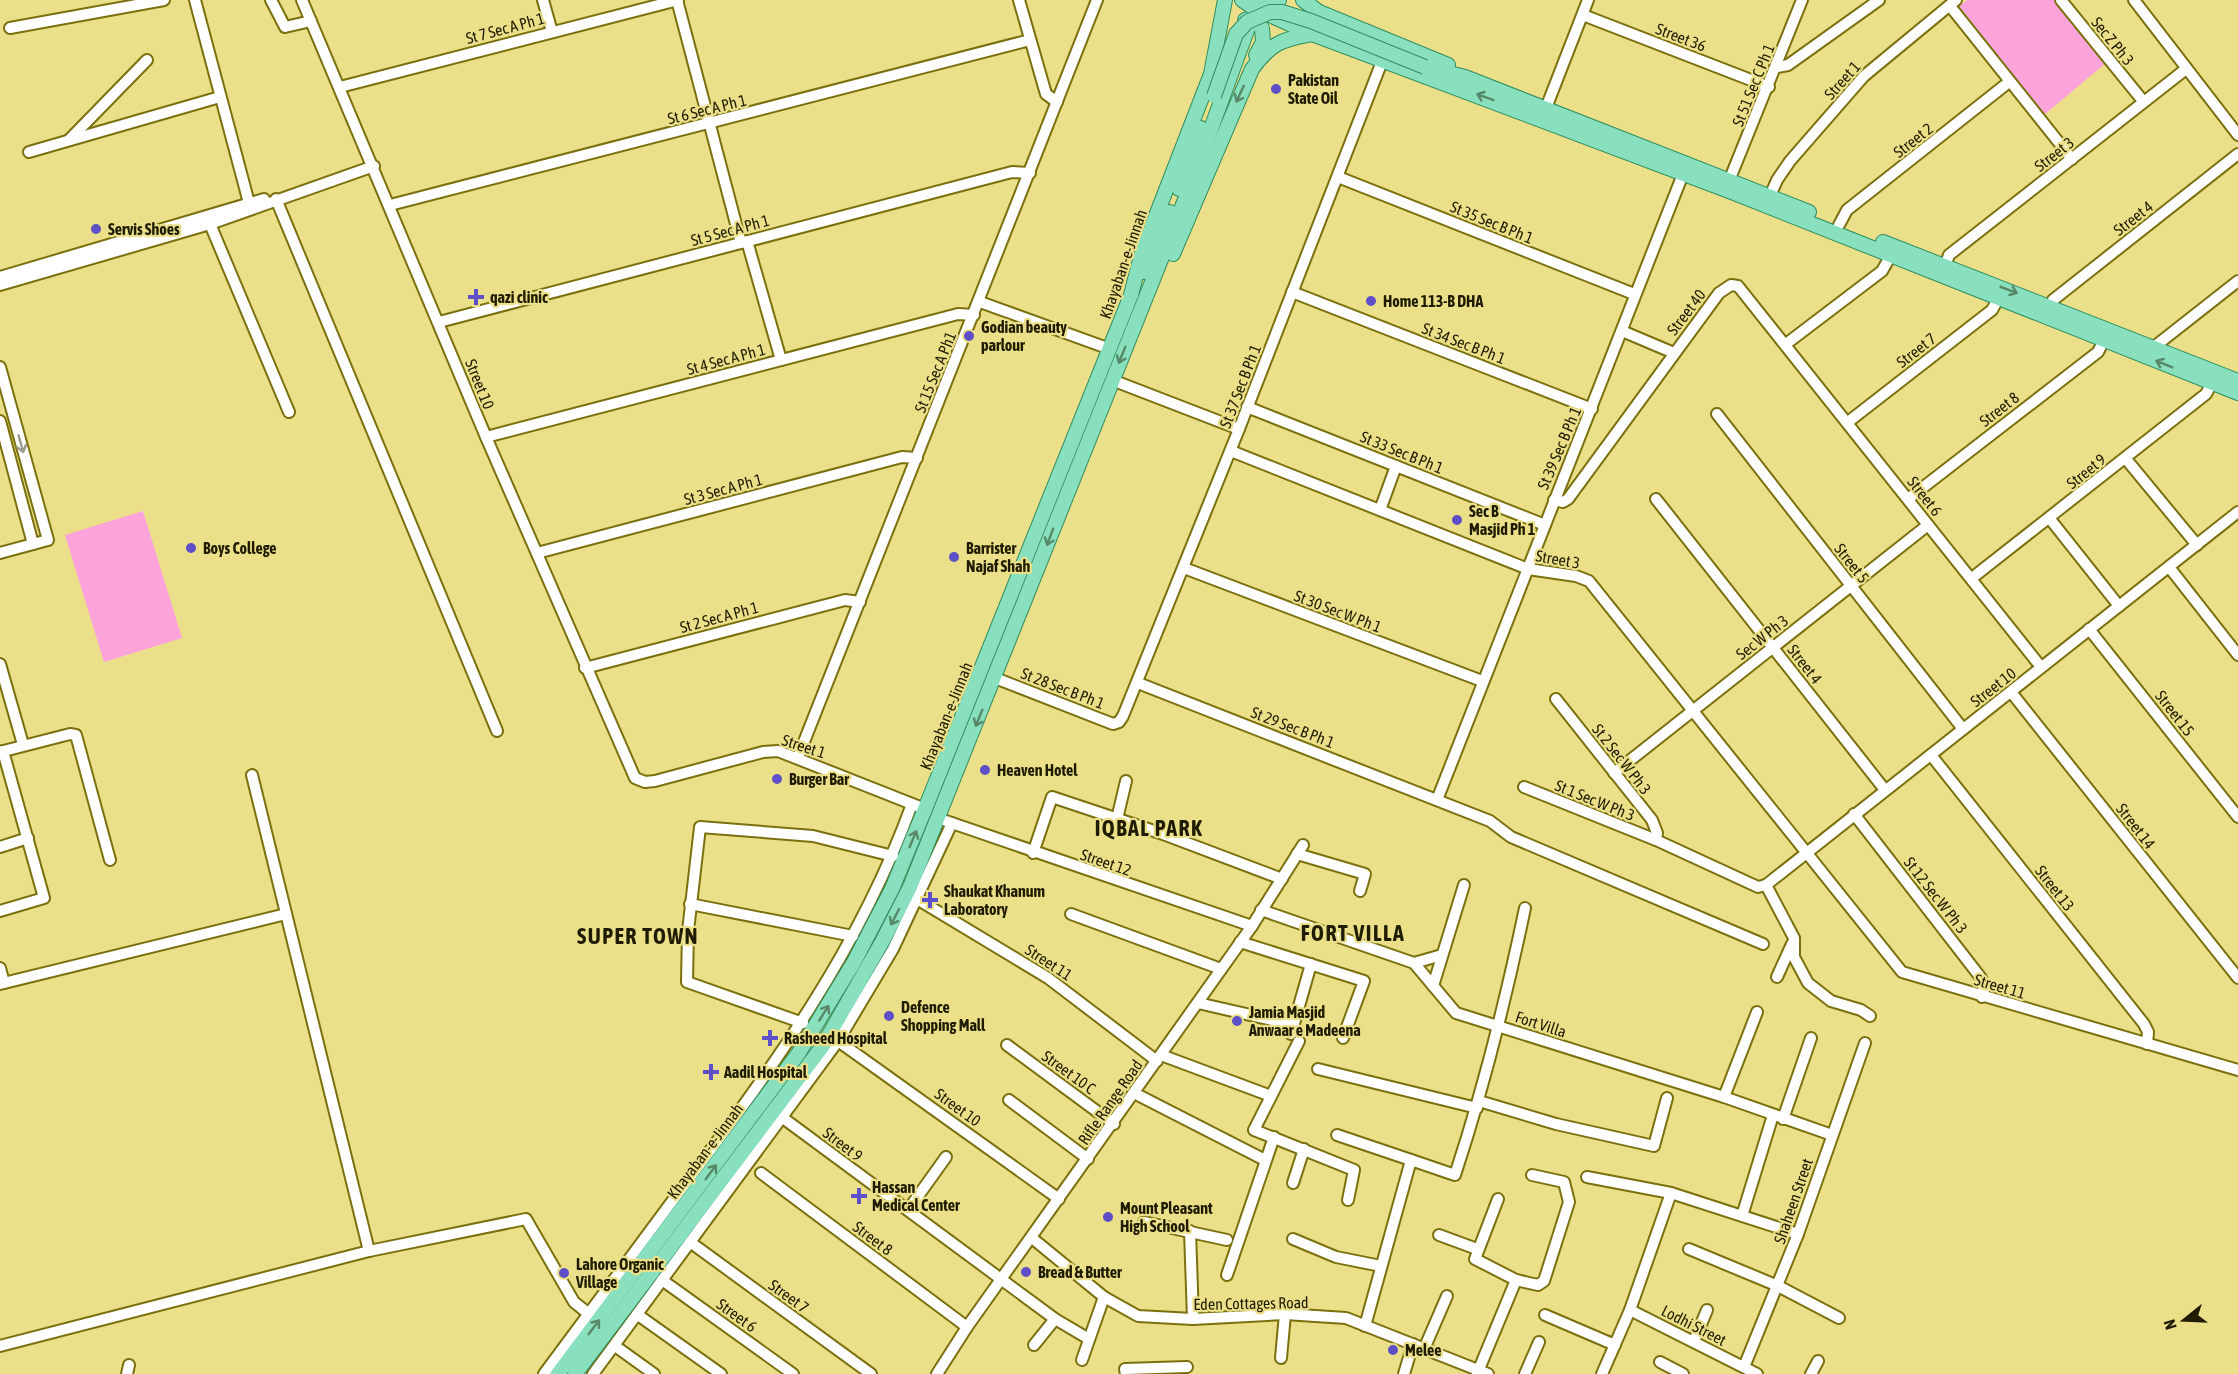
<svg xmlns="http://www.w3.org/2000/svg" width="2238" height="1374" font-family="'Asap Condensed',sans-serif">
<rect width="100%" height="100%" fill="#ebe089"/>
<!-- green -->
<g fill="#fda3db">
<polygon points="1967,0 2057,0 2107,62 2044,115 1959,6"/>
<polygon points="143,511 182,638 104,662 65,535"/>
</g>
<g fill="none" stroke-linecap="round" stroke-linejoin="round">
<defs>
<g id="minor">
<polyline points="195,0 249,203"/>
<polyline points="271,0 285,27 311,21"/>
<polyline points="302,0 486,437 635,778 645,782 655,781 763,752 778,751 925,809"/>
<polyline points="543,0 552,32"/>
<polyline points="677,0 741,243"/>
<polyline points="1019,0 1046,94 1057,102"/>
<polyline points="2061,0 2143,101"/>
<polyline points="2134,0 2238,135"/>
<polyline points="1950,6 2072,159"/>
<polyline points="1583,15 1769,87"/>
<polyline points="10,28 164,0"/>
<polyline points="1777,67 1788,65 1879,0"/>
<polyline points="340,87 678,0"/>
<polyline points="1546,108 1588,0"/>
<polyline points="69,140 147,60"/>
<polyline points="29,152 220,97"/>
<polyline points="1338,177 1634,294"/>
<polyline points="1729,181 1802,0"/>
<polyline points="1770,196 1777,180 1790,161 1864,76 1956,0"/>
<polyline points="276,199 497,731"/>
<polyline points="390,205 1030,40"/>
<polyline points="210,224 289,412"/>
<polyline points="1839,225 1847,210 2009,82"/>
<polyline points="747,241 781,360"/>
<polyline points="1945,266 1949,255 2186,69"/>
<polyline points="0,277 264,199"/>
<polyline points="0,285 210,224 374,166"/>
<polyline points="1292,292 1592,409"/>
<polyline points="980,302 1110,349"/>
<polyline points="2050,306 2053,300 2238,154"/>
<polyline points="439,322 1012,172 1030,173"/>
<polyline points="1622,331 1674,353"/>
<polyline points="1786,344 1882,271 1891,255"/>
<polyline points="2154,347 2238,281"/>
<polyline points="0,367 48,540 0,553"/>
<polyline points="1112,380 1239,429"/>
<polyline points="1247,407 1545,525"/>
<polyline points="1717,414 1963,729"/>
<polyline points="0,421 33,544"/>
<polyline points="1848,422 1992,310 1998,299"/>
<polyline points="486,437 958,314 974,315"/>
<polyline points="1231,451 1528,569 1576,576 1589,581 1902,972 2238,1070"/>
<polyline points="2126,459 2197,545"/>
<polyline points="1656,499 1885,790"/>
<polyline points="1908,499 2098,352 2104,340"/>
<polyline points="1554,500 1563,502 1568,499 1719,293 1731,285 1738,286 2041,667"/>
<polyline points="1380,510 1396,466"/>
<polyline points="2050,519 2119,606"/>
<polyline points="537,553 902,457 917,458"/>
<polyline points="2169,567 2238,655"/>
<polyline points="1184,568 1482,681"/>
<polyline points="1972,578 2206,394 2212,383"/>
<polyline points="2089,629 2238,817"/>
<polyline points="0,664 22,741"/>
<polyline points="585,668 845,600 860,602"/>
<polyline points="995,678 1113,724 1119,722 1123,716 1239,429 1383,59"/>
<polyline points="1138,683 1490,821 1511,837 1763,944"/>
<polyline points="2011,692 2238,978"/>
<polyline points="1556,699 1652,820 1657,833 1656,840"/>
<polyline points="0,752 70,734 76,735 110,860"/>
<polyline points="1931,755 2144,1024 2148,1032 2147,1044"/>
<polyline points="798,757 1097,0"/>
<polyline points="1614,773 1928,525"/>
<polyline points="252,775 369,1251"/>
<polyline points="1524,787 1656,840 1758,887 1766,885"/>
<polyline points="1437,800 1683,174"/>
<polyline points="1854,814 1981,978 1984,990 1982,997"/>
<polyline points="1117,819 1126,781"/>
<polyline points="946,821 1252,926"/>
<polyline points="0,847 28,838"/>
<polyline points="1033,853 1052,797 1163,834 1282,879"/>
<polyline points="1297,854 1365,874 1360,891"/>
<polyline points="1766,885 2238,512"/>
<polyline points="1766,885 1794,938 1794,957 1808,983 1831,1001 1861,1010 1870,1016"/>
<polyline points="917,899 1048,978 1157,1061"/>
<polyline points="690,904 853,936"/>
<polyline points="1261,910 1414,963 1456,1013 1724,1097 1832,1135"/>
<polyline points="0,911 44,898 3,751"/>
<polyline points="1071,914 1221,969"/>
<polyline points="1240,942 1364,981 1343,1038"/>
<polyline points="1414,963 1442,955"/>
<polyline points="0,968 4,983"/>
<polyline points="1777,977 1792,944"/>
<polyline points="0,984 286,914"/>
<polyline points="1433,986 1464,885"/>
<polyline points="1198,1003 1294,1025"/>
<polyline points="803,1023 687,982 688,931 700,827 813,836 893,856"/>
<polyline points="1291,1034 1311,964"/>
<polyline points="838,1041 1059,1199"/>
<polyline points="1299,1041 1254,1130 1354,1170 1348,1200"/>
<polyline points="1007,1045 1114,1124"/>
<polyline points="1161,1055 1271,1096"/>
<polyline points="1318,1069 1477,1108"/>
<polyline points="1134,1093 1265,1160"/>
<polyline points="1724,1097 1757,1012"/>
<polyline points="1009,1100 1088,1159"/>
<polyline points="1479,1101 1556,1124 1654,1146 1667,1098"/>
<polyline points="783,1118 1055,1319 1089,1339"/>
<polyline points="1783,1119 1811,1038"/>
<polyline points="1337,1135 1411,1160"/>
<polyline points="761,1173 967,1327"/>
<polyline points="1587,1177 1671,1193 1798,1234"/>
<polyline points="1293,1183 1304,1149"/>
<polyline points="1498,1199 1475,1259 1516,1280"/>
<polyline points="908,1210 946,1157"/>
<polyline points="1742,1216 1773,1115"/>
<polyline points="1144,1222 1227,1240"/>
<polyline points="1190,1231 1193,1319"/>
<polyline points="1439,1235 1477,1249"/>
<polyline points="1032,1238 1104,1297 1138,1316 1193,1319 1285,1314 1346,1318 1488,1374"/>
<polyline points="1293,1239 1336,1257 1381,1266"/>
<polyline points="690,1242 871,1374"/>
<polyline points="1689,1249 1778,1286 1839,1318"/>
<polyline points="1227,1275 1274,1137"/>
<polyline points="662,1280 793,1374"/>
<polyline points="1630,1310 1757,1374"/>
<polyline points="638,1315 721,1374"/>
<polyline points="1545,1315 1615,1345"/>
<path d="M 1365,1326 L 1411,1160 L 1455,1175 C 1484,1087 1506,999 1525,908"/>
<polyline points="1694,1341 1707,1310"/>
<polyline points="1034,1345 1055,1319"/>
<polyline points="0,1346 369,1251 526,1219 574,1302 589,1314"/>
<polyline points="615,1346 654,1374"/>
<polyline points="1424,1349 1447,1296"/>
<polyline points="1281,1358 1285,1314"/>
<polyline points="1082,1360 1104,1297"/>
<polyline points="1660,1362 1683,1374"/>
<polyline points="1744,1367 1798,1234 1865,1043"/>
<polyline points="127,1374 129,1365"/>
<path d="M 544,1374 C 589,1313 634,1252 679,1192 C 772,1069 859,951 912,804"/>
<polyline points="593,1374 838,1041 893,949 952,823"/>
<polyline points="937,1374 967,1327 1252,926 1303,845"/>
<polyline points="1126,1374 1125,1369 1187,1367"/>
<polyline points="1404,1374 1413,1344"/>
<polyline points="1477,1374 1516,1280 1538,1285 1544,1281 1569,1202 1564,1182 1532,1175"/>
<polyline points="1525,1374 1539,1342"/>
<polyline points="1602,1374 1630,1310 1671,1193"/>
<polyline points="1811,1374 1818,1361"/>
</g>
<g id="major">
<polyline points="1242,0 1254,8 1312,34 1729,191 2238,393"/>
<polyline points="1252,0 1269,4 1279,0"/>
<polyline points="1303,0 1319,12 1448,65"/>
<polyline points="1245,20 1252,19 1262,28 1263,42 1256,55"/>
<polyline points="1426,67 1465,77 1809,212"/>
<polyline points="1179,189 1201,128"/>
<polyline points="1883,242 2238,381"/>
<path d="M 1173,254 L 1252,69 C 1270,44 1282,39 1312,34"/>
<polyline points="1144,272 1170,212"/>
<polyline points="558,1374 798,1054 854,962 892,889 925,809 1131,295 1142,252 1211,74 1225,0"/>
<polyline points="575,1374 822,1047 882,942 910,887 1186,197 1249,25"/>
</g>
</defs>
<!-- minor casing -->
<use href="#minor" stroke="#7b700e" stroke-width="14"/>
<!-- major casing -->
<use href="#major" stroke="#308e60" stroke-width="16"/>
<!-- minor -->
<use href="#minor" stroke="#fff" stroke-width="10"/>
<!-- major -->
<use href="#major" stroke="#88e0be" stroke-width="14"/>
<defs>
<polyline id="major-bridge" points="1214,96 1236,34 1247,22 1270,12 1282,12 1311,21 1425,67"/>
</defs>
<!-- major-bridge casing -->
<use href="#major-bridge" stroke="#308e60" stroke-width="16" stroke-linecap="butt"/>
<!-- major-bridge -->
<use href="#major-bridge" stroke="#88e0be" stroke-width="14"/>
</g>
<!-- one-way arrows -->
<defs><path id="oneway-shaft" d="M-6 0H5M1.5-3L5.5 0L1.5 3" fill="none" stroke-width="1.6" stroke-linecap="round" stroke-linejoin="round" transform="scale(1.5)"/></defs>
<g stroke="#598869">
<use href="#oneway-shaft" transform="translate(1240 94) rotate(115)"/>
<use href="#oneway-shaft" transform="translate(1485 97) rotate(-159)"/>
<use href="#oneway-shaft" transform="translate(2009 290) rotate(21)"/>
<use href="#oneway-shaft" transform="translate(1122 355) rotate(112)"/>
<use href="#oneway-shaft" transform="translate(2164 364) rotate(-158)"/>
<use href="#oneway-shaft" transform="translate(1050 537) rotate(111)"/>
<use href="#oneway-shaft" transform="translate(979 718) rotate(112)"/>
<use href="#oneway-shaft" transform="translate(913 839) rotate(-67)"/>
<use href="#oneway-shaft" transform="translate(895 917) rotate(117)"/>
<use href="#oneway-shaft" transform="translate(824 1013) rotate(-58)"/>
<use href="#oneway-shaft" transform="translate(711 1172) rotate(-53)"/>
<use href="#oneway-shaft" transform="translate(594 1327) rotate(-53)"/>
</g>
<use stroke="#9b998d" href="#oneway-shaft" transform="translate(21 444) rotate(74)"/>
<!-- markers -->
<g fill="#5c4fc8" stroke="#ebe089" stroke-width="2">
<circle cx="1276" cy="89" r="6"/>
<circle cx="96" cy="229" r="6"/>
<path d="M473 288h6v6h6v6h-6v6h-6v-6h-6v-6h6z"/>
<circle cx="1371" cy="301" r="6"/>
<circle cx="969" cy="336" r="6"/>
<circle cx="1457" cy="520" r="6"/>
<circle cx="191" cy="548" r="6"/>
<circle cx="954" cy="557" r="6"/>
<circle cx="985" cy="770" r="6"/>
<circle cx="777" cy="779" r="6"/>
<path d="M927 891h6v6h6v6h-6v6h-6v-6h-6v-6h6z"/>
<circle cx="889" cy="1016" r="6"/>
<circle cx="1237" cy="1021" r="6"/>
<path d="M767 1029h6v6h6v6h-6v6h-6v-6h-6v-6h6z"/>
<path d="M708 1063h6v6h6v6h-6v6h-6v-6h-6v-6h6z"/>
<path d="M856 1187h6v6h6v6h-6v6h-6v-6h-6v-6h6z"/>
<circle cx="1108" cy="1217" r="6"/>
<circle cx="1026" cy="1272" r="6"/>
<circle cx="564" cy="1273" r="6"/>
<circle cx="1393" cy="1350" r="6"/>
</g>
<g text-anchor="middle" stroke-width="4.5" stroke-linejoin="round" paint-order="stroke">
<!-- street labels -->
<g font-size="16" fill="#201c02" stroke="#ebe089">
<text transform="translate(505 28) rotate(-15)" y="6">St 7 Sec A Ph 1</text>
<text transform="translate(1681 37) rotate(21)" y="6">Street 36</text>
<text transform="translate(2113 41) rotate(51)" y="6">Sec Z Ph 3</text>
<text transform="translate(1842 80) rotate(-48)" y="6">Street 1</text>
<text transform="translate(1753 85) rotate(-68)" y="6">St 51 Sec C Ph 1</text>
<text transform="translate(707 109) rotate(-14)" y="6">St 6 Sec A Ph 1</text>
<text transform="translate(1913 140) rotate(-38)" y="6">Street 2</text>
<text transform="translate(2054 154) rotate(-38)" y="6">Street 3</text>
<text transform="translate(2133 218) rotate(-38)" y="6">Street 4</text>
<text transform="translate(1492 222) rotate(22)" y="6">St 35 Sec B Ph 1</text>
<text transform="translate(730 230) rotate(-15)" y="6">St 5 Sec A Ph 1</text>
<text transform="translate(1123 264) rotate(-71)" y="6">Khayaban-e-Jinnah</text>
<text transform="translate(1686 312) rotate(-53)" y="6">Street 40</text>
<text transform="translate(1464 343) rotate(21)" y="6">St 34 Sec B Ph 1</text>
<text transform="translate(1916 350) rotate(-38)" y="6">Street 7</text>
<text transform="translate(726 359) rotate(-15)" y="6">St 4 Sec A Ph 1</text>
<text transform="translate(935 372) rotate(-68)" y="6">St 15 Sec A Ph1</text>
<text transform="translate(480 384) rotate(68)" y="6">Street 10</text>
<text transform="translate(1240 386) rotate(-69)" y="6">St 37 Sec B Ph 1</text>
<text transform="translate(1999 409) rotate(-38)" y="6">Street 8</text>
<text transform="translate(1559 448) rotate(-67)" y="6">St 39 Sec B Ph 1</text>
<text transform="translate(1402 452) rotate(22)" y="6">St 33 Sec B Ph 1</text>
<text transform="translate(2086 471) rotate(-39)" y="6">Street 9</text>
<text transform="translate(723 489) rotate(-15)" y="6">St 3 Sec A Ph 1</text>
<text transform="translate(1925 496) rotate(52)" y="6">Street 6</text>
<text transform="translate(1558 559) rotate(10)" y="6">Street 3</text>
<text transform="translate(1852 563) rotate(52)" y="6">Street 5</text>
<text transform="translate(1338 611) rotate(21)" y="6">St 30 Sec W Ph 1</text>
<text transform="translate(719 617) rotate(-15)" y="6">St 2 Sec A Ph 1</text>
<text transform="translate(1762 637) rotate(-38)" y="6">Sec W Ph 3</text>
<text transform="translate(1805 664) rotate(52)" y="6">Street 4</text>
<text transform="translate(1993 687) rotate(-38)" y="6">Street 10</text>
<text transform="translate(1063 688) rotate(21)" y="6">St 28 Sec B Ph 1</text>
<text transform="translate(2175 713) rotate(52)" y="6">Street 15</text>
<text transform="translate(946 716) rotate(-68)" y="6">Khayaban-e-Jinnah</text>
<text transform="translate(1293 727) rotate(21)" y="6">St 29 Sec B Ph 1</text>
<text transform="translate(804 746) rotate(18)" y="6">Street 1</text>
<text transform="translate(1622 759) rotate(52)" y="6">St 2 Sec W Ph 3</text>
<text transform="translate(1595 800) rotate(22)" y="6">St 1 Sec W Ph 3</text>
<text transform="translate(2136 826) rotate(52)" y="6">Street 14</text>
<text transform="translate(1106 862) rotate(19)" y="6">Street 12</text>
<text transform="translate(2055 888) rotate(52)" y="6">Street 13</text>
<text transform="translate(1936 895) rotate(52)" y="6">St 12 Sec W Ph 3</text>
<text transform="translate(1049 962) rotate(33)" y="6">Street 11</text>
<text transform="translate(2000 986) rotate(16)" y="6">Street 11</text>
<text transform="translate(1541 1024) rotate(18)" y="6">Fort Villa</text>
<text transform="translate(1069 1072) rotate(36)" y="6">Street 10 C</text>
<text transform="translate(1110 1102) rotate(-55)" y="6">Rifle Range Road</text>
<text transform="translate(958 1107) rotate(36)" y="6">Street 10</text>
<text transform="translate(843 1144) rotate(37)" y="6">Street 9</text>
<text transform="translate(705 1151) rotate(-53)" y="6">Khayaban-e-Jinnah</text>
<text transform="translate(1793 1201) rotate(-71)" y="6">Shaheen Street</text>
<text transform="translate(873 1238) rotate(37)" y="6">Street 8</text>
<text transform="translate(789 1296) rotate(36)" y="6">Street 7</text>
<text transform="translate(1251 1303) rotate(-1)" y="6">Eden Cottages Road</text>
<text transform="translate(737 1315) rotate(36)" y="6">Street 6</text>
<text transform="translate(1694 1325) rotate(27)" y="6">Lodhi Street</text>
</g>
<!-- poi labels -->
<g font-size="16" font-weight="bold" fill="#201c02" stroke="#ebe089" text-anchor="start">
<text x="1288" y="86">Pakistan<tspan x="1288" dy="18">State Oil</tspan></text>
<text x="108" y="235">Servis Shoes</text>
<text x="490" y="303">qazi clinic</text>
<text x="1383" y="307">Home 113-B DHA</text>
<text x="981" y="333">Godian beauty<tspan x="981" dy="18">parlour</tspan></text>
<text x="1469" y="517">Sec B<tspan x="1469" dy="18">Masjid Ph 1</tspan></text>
<text x="203" y="554">Boys College</text>
<text x="966" y="554">Barrister<tspan x="966" dy="18">Najaf Shah</tspan></text>
<text x="997" y="776">Heaven Hotel</text>
<text x="789" y="785">Burger Bar</text>
<text x="944" y="897">Shaukat Khanum<tspan x="944" dy="18">Laboratory</tspan></text>
<text x="901" y="1013">Defence<tspan x="901" dy="18">Shopping Mall</tspan></text>
<text x="1249" y="1018">Jamia Masjid<tspan x="1249" dy="18">Anwaar e Madeena</tspan></text>
<text x="784" y="1044">Rasheed Hospital</text>
<text x="724" y="1078">Aadil Hospital</text>
<text x="872" y="1193">Hassan<tspan x="872" dy="18">Medical Center</tspan></text>
<text x="1120" y="1214">Mount Pleasant<tspan x="1120" dy="18">High School</tspan></text>
<text x="576" y="1270">Lahore Organic<tspan x="576" dy="18">Village</tspan></text>
<text x="1038" y="1278">Bread &amp; Butter</text>
<text x="1405" y="1356">Melee</text>
</g>
<!-- district labels -->
<g font-size="22" font-weight="bold" letter-spacing="1.5" fill="#201c02" stroke="#ebe089">
<text x="1149" y="836">IQBAL PARK</text>
<text x="1353" y="941">FORT VILLA</text>
<text x="638" y="944">SUPER TOWN</text>
</g>
</g>
<!-- north arrow -->
<g transform="translate(2184 1320) rotate(252)" stroke="#ebe089" stroke-width="4.5" paint-order="stroke">
<path d="M0-4.5L10 22L0 15L-10 22Z" fill="#201c02"/>
<text y="-9" font-size="16" font-weight="bold" text-anchor="middle" fill="#201c02">N</text>
</g>
</svg>
